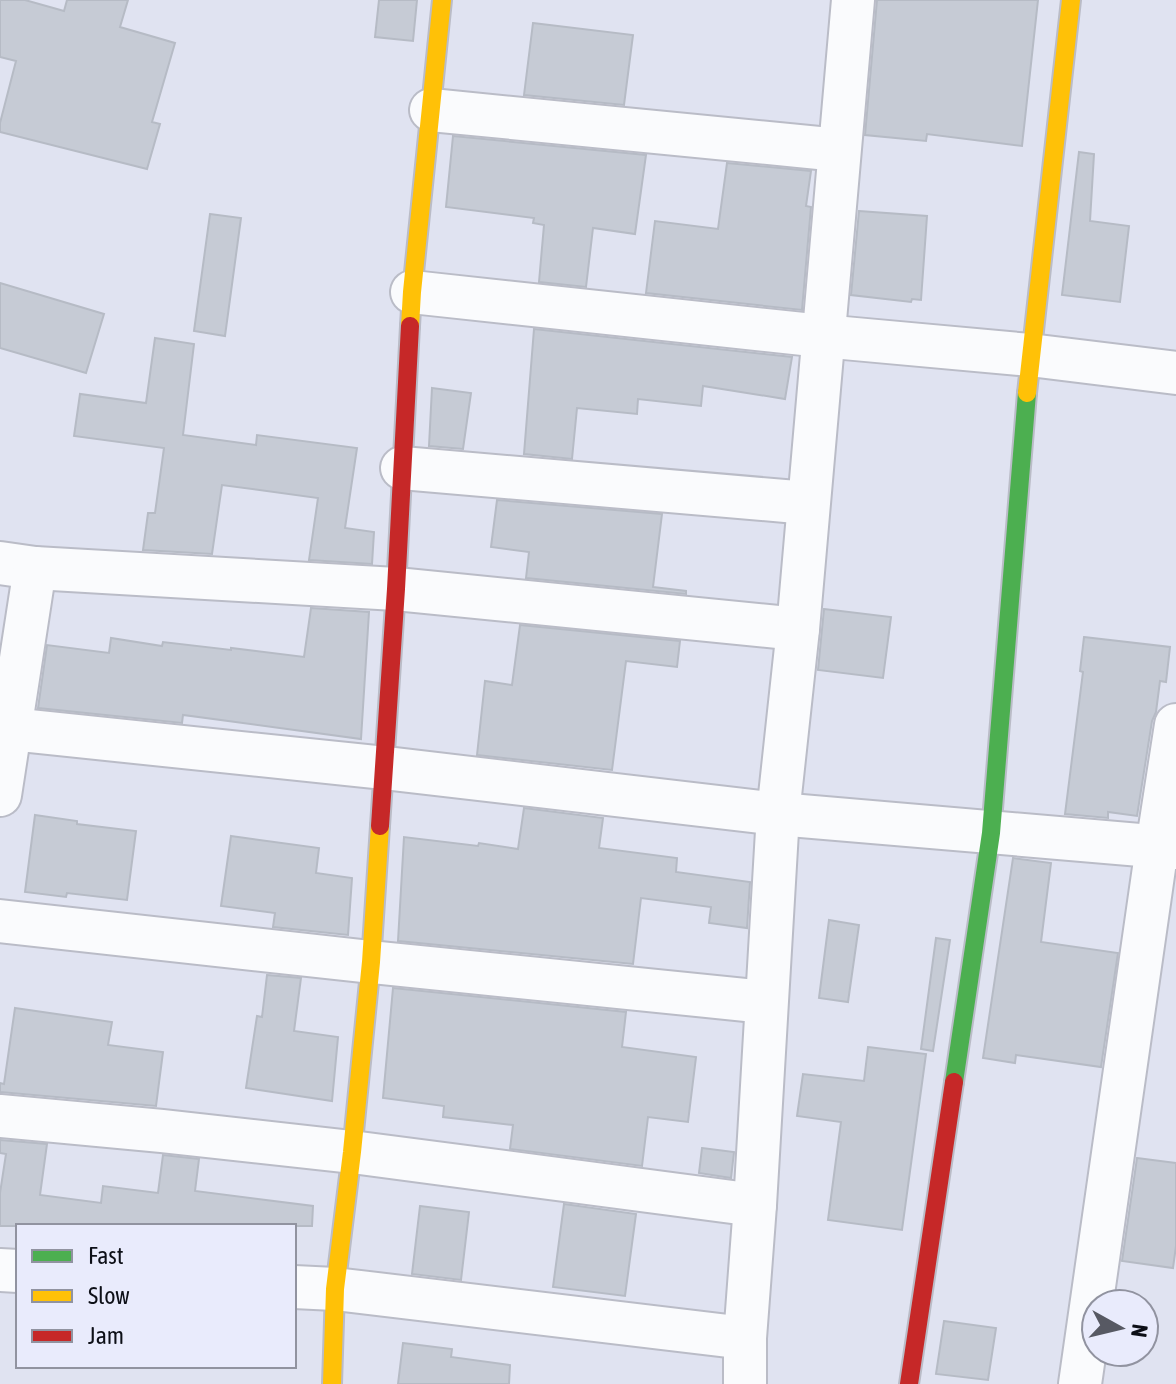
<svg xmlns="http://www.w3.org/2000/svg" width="1176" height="1384" font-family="'Asap Condensed',sans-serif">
<rect width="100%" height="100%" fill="#e0e3f1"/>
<!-- building -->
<g fill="#c6cbd5" stroke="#b6bbc5" stroke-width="2">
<polygon points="0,0 25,0 64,11 67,0 128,0 120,27 175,43 152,122 160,124 147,169 0,132 0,123 16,61 0,57"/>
<polygon points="379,0 417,0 413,41 375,37"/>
<polygon points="877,0 1038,0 1022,146 927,134 926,141 865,135"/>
<polygon points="533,23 633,35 624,105 524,95"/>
<polygon points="453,136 646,155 635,234 593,228 586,287 539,282 544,225 533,223 534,218 446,207"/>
<polygon points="1079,152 1094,154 1090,221 1129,226 1120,302 1062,295"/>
<polygon points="727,163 811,171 806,206 811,207 802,310 646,293 655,221 718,229"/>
<polygon points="859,211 927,216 921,300 912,299 911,302 851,295"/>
<polygon points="210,214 241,218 225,336 194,331"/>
<polygon points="0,283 104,314 86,373 0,348"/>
<polygon points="534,329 792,357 785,399 703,386 701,406 638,399 637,414 577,408 572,459 524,454"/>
<polygon points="155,338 194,344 183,435 256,445 257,435 357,448 345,528 374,532 372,564 309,560 318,498 222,485 212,554 143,550 148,513 155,513 164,448 74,436 80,394 146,403"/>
<polygon points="432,388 471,393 463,449 429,446"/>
<polygon points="497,500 662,514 653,587 686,591 686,594 526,578 529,552 491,547"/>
<polygon points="311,608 369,612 361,739 183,715 182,723 38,708 47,645 109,653 111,638 162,646 163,642 231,650 231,648 304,657"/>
<polygon points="824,609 891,617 883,678 818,670"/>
<polygon points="520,625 680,641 677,667 626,661 612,770 477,755 485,681 512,685"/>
<polygon points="1084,637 1170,647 1166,682 1160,681 1156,712 1152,721 1137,816 1108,812 1108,818 1065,814 1083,672 1080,671"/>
<polygon points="524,808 603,818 599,848 677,858 676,872 750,882 747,928 709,923 711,907 641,898 633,964 398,941 404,837 478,846 479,843 518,849"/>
<polygon points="35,815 77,821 77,824 136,831 127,900 67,893 66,897 25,892"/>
<polygon points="231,836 319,848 316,873 352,878 348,935 273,927 275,913 221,906"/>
<polygon points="1013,858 1051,863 1041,942 1118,953 1101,1067 1016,1055 1015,1063 983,1058"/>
<polygon points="829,920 859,925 848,1002 819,998"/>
<polygon points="936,938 950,940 933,1051 921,1049"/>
<polygon points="267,975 301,978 294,1031 338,1037 332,1101 246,1088 257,1016 262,1017"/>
<polygon points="393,988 626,1012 622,1047 696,1057 688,1122 648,1117 642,1166 510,1149 513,1125 443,1117 444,1106 383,1098"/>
<polygon points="15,1008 112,1022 108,1045 163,1052 156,1106 0,1092 0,1083 4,1084"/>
<polygon points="868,1047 926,1054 902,1230 828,1220 841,1122 797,1116 803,1074 864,1081"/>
<polygon points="0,1140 47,1144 40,1195 101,1203 103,1186 158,1193 163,1155 199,1159 195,1191 313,1206 312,1226 0,1226 0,1193 6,1154 0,1153"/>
<polygon points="702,1148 734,1152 731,1178 699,1173"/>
<polygon points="1137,1158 1176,1163 1176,1246 1173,1268 1122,1261"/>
<polygon points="564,1204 636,1214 625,1296 553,1287"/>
<polygon points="420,1206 469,1212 461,1280 412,1274"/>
<polygon points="944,1321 996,1328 988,1380 936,1374"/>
<polygon points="403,1343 452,1349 451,1357 510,1365 509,1384 398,1384"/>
</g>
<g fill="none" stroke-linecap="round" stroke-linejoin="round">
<defs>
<g id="street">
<polyline points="431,110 839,150"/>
<polyline points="412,292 822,336 1030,355 1176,373"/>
<polyline points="402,468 808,503"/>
<polyline points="0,563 35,568 396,589 798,629"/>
<polyline points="0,728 385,768 778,814 1176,848"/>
<polyline points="0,795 35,568"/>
<polyline points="0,921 371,962 766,1002"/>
<polyline points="0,1116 162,1131 352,1152 755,1205"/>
<polyline points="0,1270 18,1271"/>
<polyline points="294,1287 335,1289 745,1338"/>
<polyline points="745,1384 745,1338 755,1205 778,814 798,629 853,0"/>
<polyline points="1080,1384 1157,847 1176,725"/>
</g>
<polyline id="fast" points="954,1082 991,833 1027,393"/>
<g id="slow">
<polyline points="410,326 412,292 442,0"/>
<polyline points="1027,393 1071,0"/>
<polyline points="332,1384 335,1289 352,1152 371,962 380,826"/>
</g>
<g id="jam">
<polyline points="380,826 396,589 410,326"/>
<polyline points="909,1384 954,1082"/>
</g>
</defs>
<!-- street casing -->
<use href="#street" stroke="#babcc7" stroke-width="46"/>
<!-- fast casing -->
<use href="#fast" stroke="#babcc7" stroke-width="22"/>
<!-- slow casing -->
<use href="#slow" stroke="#babcc7" stroke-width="22"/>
<!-- jam casing -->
<use href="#jam" stroke="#babcc7" stroke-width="22"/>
<!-- street -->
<use href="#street" stroke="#fafbfd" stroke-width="42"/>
<!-- fast -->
<use href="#fast" stroke="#4caf50" stroke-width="18"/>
<!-- slow -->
<use href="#slow" stroke="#ffc107" stroke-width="18"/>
<!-- jam -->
<use href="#jam" stroke="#c62828" stroke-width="18"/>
</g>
<!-- legend -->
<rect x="16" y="1224" width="280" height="144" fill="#e9ebfc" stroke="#9193a0" stroke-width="2"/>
<rect x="32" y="1250" width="40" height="12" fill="#4caf50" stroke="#9193a0" stroke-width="2"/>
<text x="88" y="1264" font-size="24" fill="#0d0f17">Fast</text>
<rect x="32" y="1290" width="40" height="12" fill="#ffc107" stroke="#9193a0" stroke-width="2"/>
<text x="88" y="1304" font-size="24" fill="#0d0f17">Slow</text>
<rect x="32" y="1330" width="40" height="12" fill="#c62828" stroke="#9193a0" stroke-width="2"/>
<text x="88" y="1344" font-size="24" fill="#0d0f17">Jam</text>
<!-- north arrow -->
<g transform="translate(1120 1328) rotate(98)"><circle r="38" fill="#e9ebfc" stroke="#9193a0" stroke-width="2"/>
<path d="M0-6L14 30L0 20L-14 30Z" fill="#575963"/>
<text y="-12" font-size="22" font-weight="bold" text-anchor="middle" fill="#0d0f17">N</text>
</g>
</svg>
